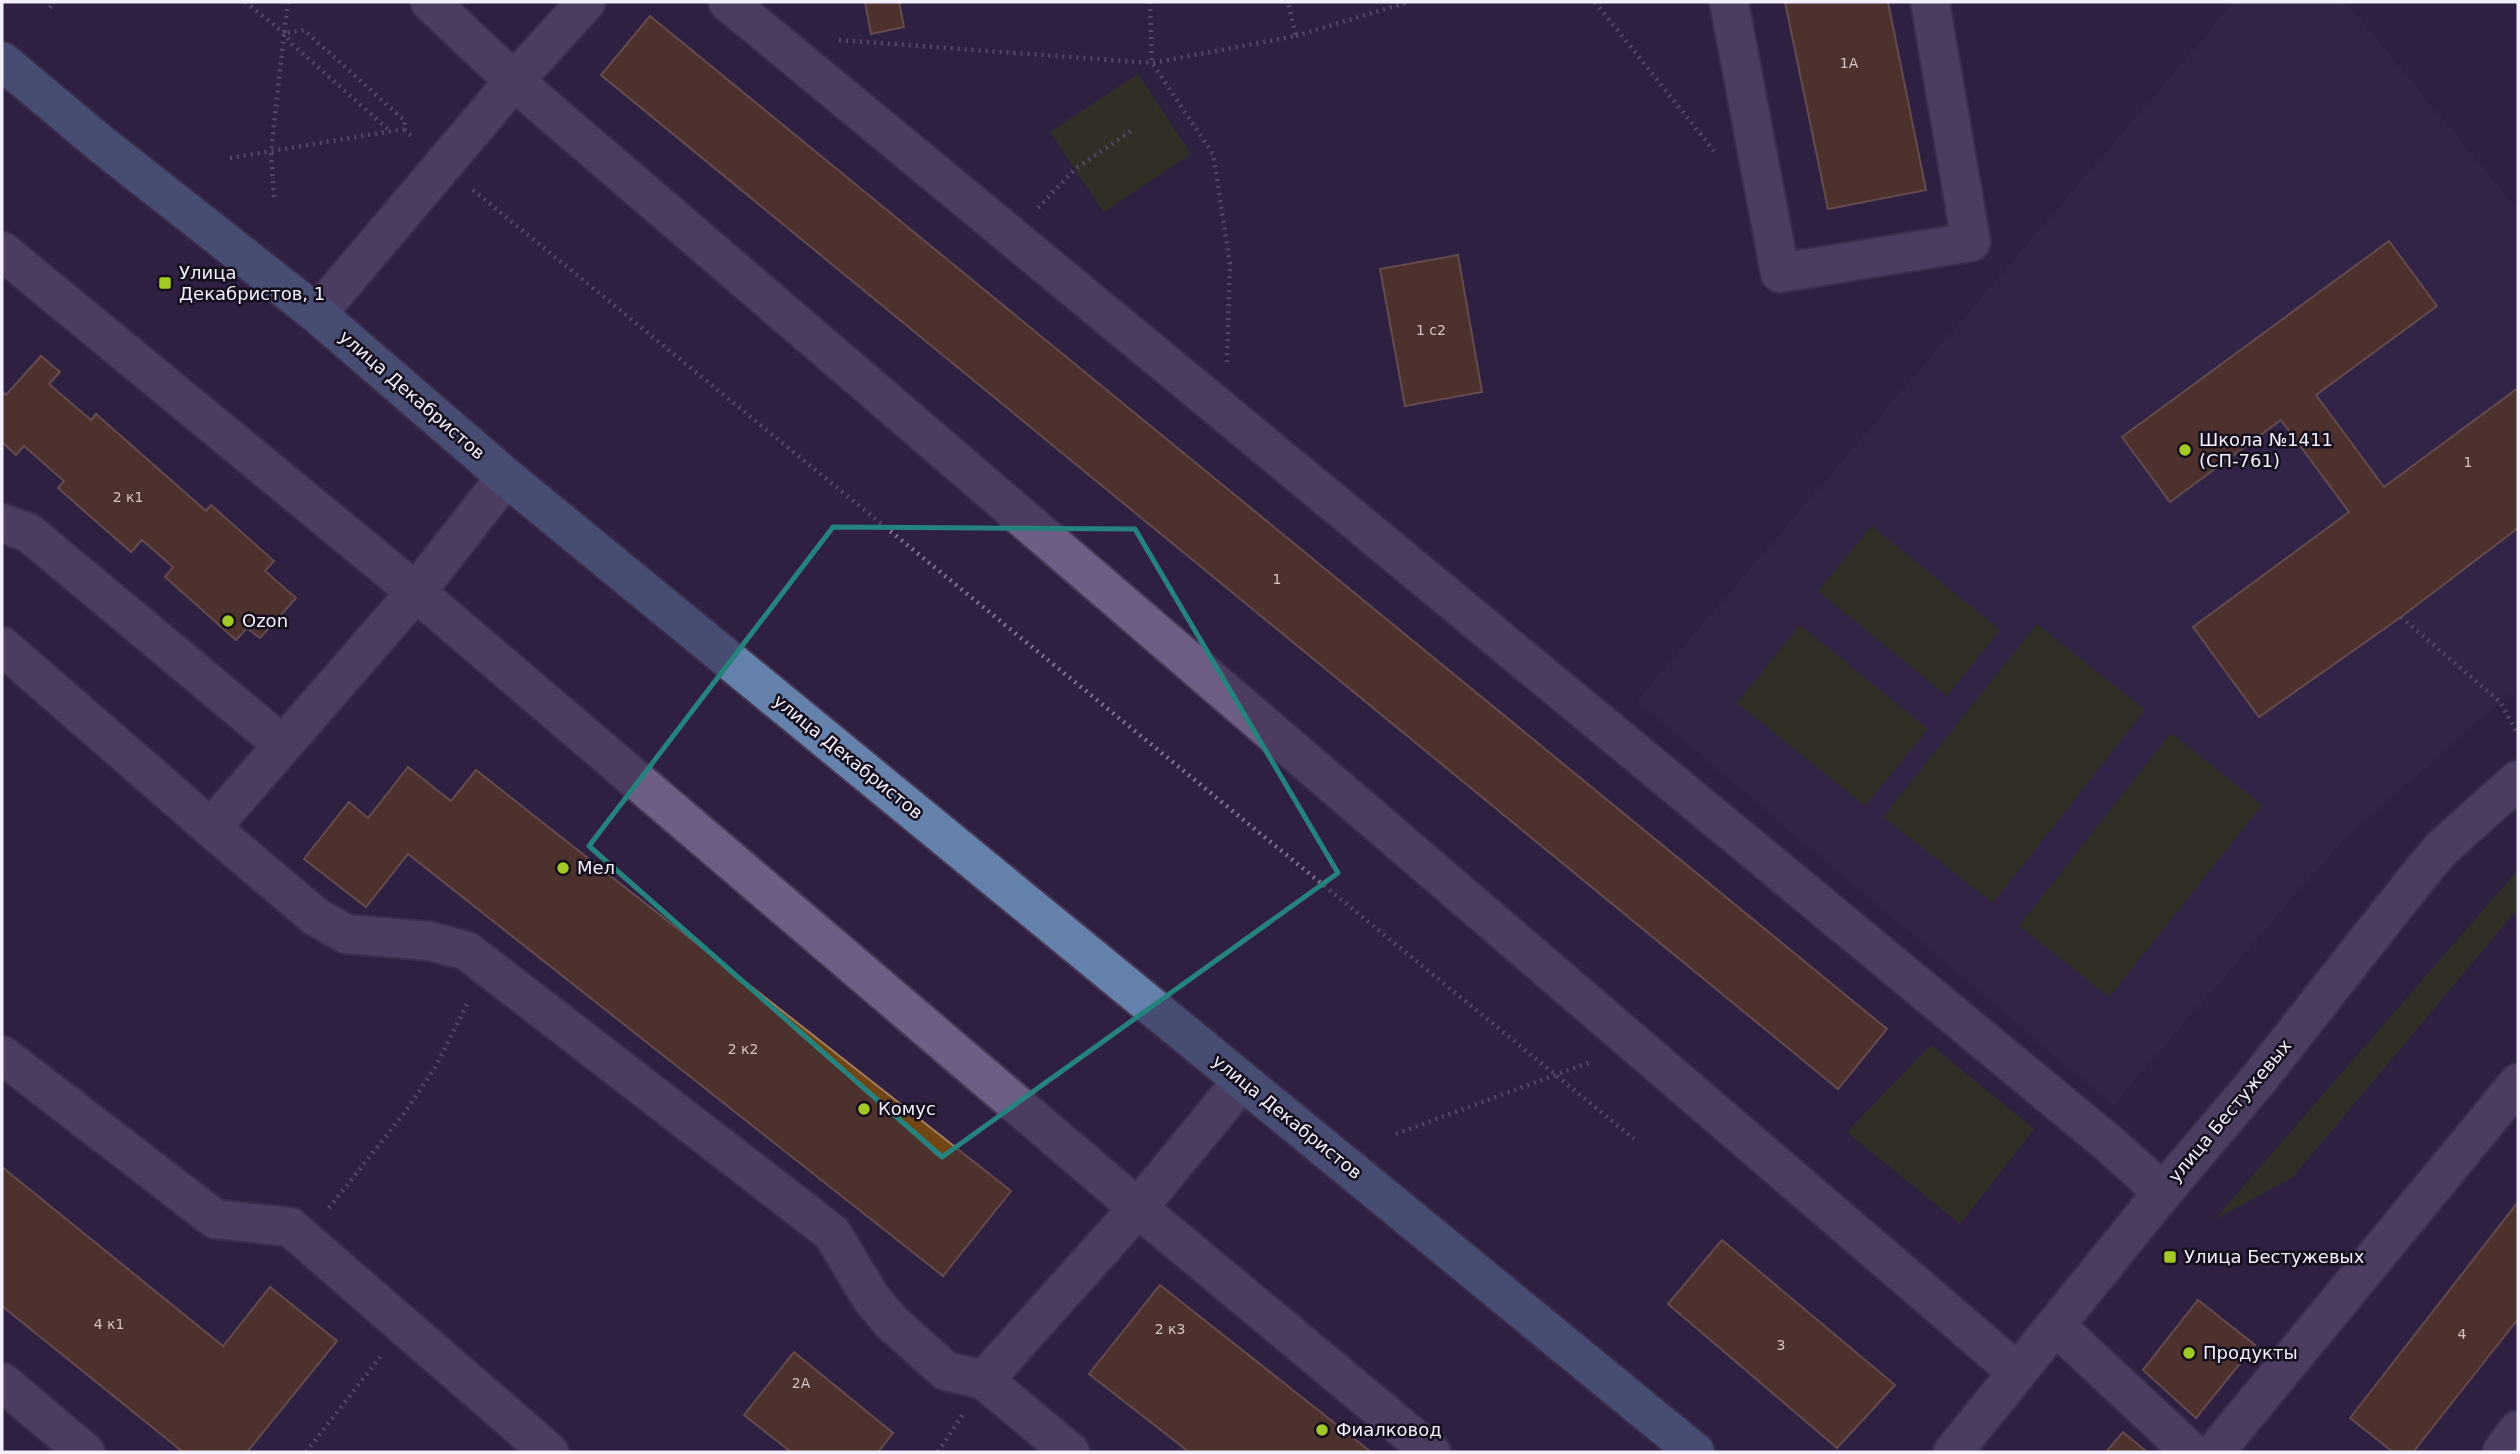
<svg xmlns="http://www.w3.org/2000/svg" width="2520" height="1454" font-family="'DejaVu Sans',sans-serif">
<rect width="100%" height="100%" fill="#2f2042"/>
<!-- built -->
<polygon fill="#39264f" points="2234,2 2346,2 2518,210 2518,689 2500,702 2341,842 2113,1105 1637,701"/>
<!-- green -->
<g fill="#344204">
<polygon points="1138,74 1191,154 1104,212 1050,132"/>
<polygon points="1872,526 2000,630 1947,696 1818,591"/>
<polygon points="2037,624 2145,710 1993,903 1883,817"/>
<polygon points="1800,625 1928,729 1865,806 1737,703"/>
<polygon points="2171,733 2262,805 2109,997 2019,926"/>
<polygon points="2518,870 2518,908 2293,1177 2215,1219"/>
<polygon points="1931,1045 2034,1129 1960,1224 1847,1132"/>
</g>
<!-- building -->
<g fill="#724515" stroke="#a17d5c" stroke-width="2">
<polygon points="865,2 899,2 904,27 871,34"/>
<polygon points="1785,2 1888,2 1926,190 1828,209"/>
<polygon points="650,16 1887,1029 1838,1089 601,75"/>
<polygon points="2389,241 2437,306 2316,395 2384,487 2518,388 2518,528 2401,617 2259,717 2193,627 2349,512 2281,420 2170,502 2122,437"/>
<polygon points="1458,255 1482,392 1405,406 1380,269"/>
<polygon points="41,356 60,372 49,384 91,420 96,414 206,511 211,505 274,561 265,571 296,598 260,638 247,628 236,640 165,577 173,567 142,540 131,552 58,488 64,481 24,446 16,455 2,442 2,391 6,395"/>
<polygon points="408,767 451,801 476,770 1011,1191 943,1276 408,854 366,907 304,859 349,802 368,818"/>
<polygon points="2,1167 223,1346 270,1287 337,1341 247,1452 183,1452 2,1306"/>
<polygon points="2518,1202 2518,1319 2413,1452 2393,1452 2350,1418"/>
<polygon points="1722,1240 1895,1385 1837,1448 1668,1304"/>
<polygon points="1160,1285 1371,1452 1189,1452 1089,1374"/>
<polygon points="2198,1300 2255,1345 2196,1418 2143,1370"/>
<polygon points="794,1352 893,1433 878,1452 791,1452 744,1415"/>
<polygon points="2123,1432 2147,1452 2106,1452"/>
</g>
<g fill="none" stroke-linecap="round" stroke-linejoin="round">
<defs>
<g id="minor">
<polyline points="430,2 514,81 2017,1372"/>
<polyline points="728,2 2107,1142 2163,1192"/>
<polyline points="1729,2 1780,273 1971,242 1930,2"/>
<polyline points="2,251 416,592 1138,1208 1431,1452"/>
<polyline points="317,314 514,81 586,2"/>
<polyline points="2,523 29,533 283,745"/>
<polyline points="2,646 211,828 416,592 506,477"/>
<polyline points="211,828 316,917 346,934 429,941 467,951 832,1233 871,1298 891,1322 946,1371 984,1380"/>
<polyline points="2,1055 215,1219 290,1227 549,1452"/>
<polyline points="2055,1325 2191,1452"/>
<polyline points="2,1382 85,1452"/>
<polyline points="1070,1452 984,1380 1138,1208 1242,1081"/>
<polyline points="1953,1452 2163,1192 2258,1080 2412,884 2441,849 2518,780"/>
<polyline points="2215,1452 2518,1083"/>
<polyline points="2502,1452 2518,1430"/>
</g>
<polyline id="major" points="2,61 101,144 317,314 506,477 1695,1452"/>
</defs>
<!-- minor casing -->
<use href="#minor" stroke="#483b57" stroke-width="42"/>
<!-- major casing -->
<use href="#major" stroke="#483b57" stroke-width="42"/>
<!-- path -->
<g stroke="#80758f" stroke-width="4.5" stroke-dasharray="2 5" stroke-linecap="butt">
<polyline points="245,2 284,33 292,44 391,132"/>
<polyline points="288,2 284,33 304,30 405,121 404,129 413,138"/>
<polyline points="1150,2 1152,63 1213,154 1230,264 1227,362"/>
<polyline points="1595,2 1714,151"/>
<polyline points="50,8 54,2"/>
<polyline points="1296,36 1408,2"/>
<polyline points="839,40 1152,63 1296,36 1288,2"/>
<polyline points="230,158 404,129"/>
<polyline points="473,190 1634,1139"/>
<polyline points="274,197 271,151 284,34"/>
<polyline points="1038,208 1075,169 1131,131"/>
<polyline points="2401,617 2500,702 2518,734"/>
<polyline points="1396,1134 1593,1061"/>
<polyline points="329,1208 405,1112 436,1066 468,1002"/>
<polyline points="306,1452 380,1357"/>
<polyline points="938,1452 963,1414"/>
</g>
<!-- minor -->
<use href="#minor" stroke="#6e5e86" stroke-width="38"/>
<!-- major -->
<use href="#major" stroke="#6582ad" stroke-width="38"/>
</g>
<!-- marked area -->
<path d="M0 0H2520V1454H0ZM 833,527 L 1135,529 L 1338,873 L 942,1157 L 589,846 Z" fill="#2f2042" fill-opacity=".55" fill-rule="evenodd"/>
<path fill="none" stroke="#26827c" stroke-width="5" stroke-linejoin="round" d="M 833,527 L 1135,529 L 1338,873 L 942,1157 L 589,846 Z"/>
<!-- markers -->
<g fill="#a3c927" stroke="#140e1d" stroke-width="2.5">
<rect x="158" y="276" width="14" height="14" rx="3.5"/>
<circle cx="2185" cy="450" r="7"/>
<circle cx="228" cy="621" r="7"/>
<circle cx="563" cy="868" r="7"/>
<circle cx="864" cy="1109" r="7"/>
<rect x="2163" y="1250" width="14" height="14" rx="3.5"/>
<circle cx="2189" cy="1353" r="7"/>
<circle cx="1322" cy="1430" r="7"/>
</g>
<g text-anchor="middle" stroke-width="5" stroke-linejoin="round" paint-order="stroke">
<!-- number labels -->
<g font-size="14" fill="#d4c4c3">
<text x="1849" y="68">1А</text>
<text x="1431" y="335">1 c2</text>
<text x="2468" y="467">1</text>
<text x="128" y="502">2 к1</text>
<text x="1277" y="584">1</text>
<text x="743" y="1054">2 к2</text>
<text x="109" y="1329">4 к1</text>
<text x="1170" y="1334">2 к3</text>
<text x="2462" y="1339">4</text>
<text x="1781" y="1350">3</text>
<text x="801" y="1388">2А</text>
</g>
<!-- poi labels -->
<g font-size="18" fill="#f4effd" stroke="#140e1d" text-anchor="start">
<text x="179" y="279">Улица<tspan x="179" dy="21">Декабристов, 1</tspan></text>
<text x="2199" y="446">Школа №1411<tspan x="2199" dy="21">(СП-761)</tspan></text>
<text x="242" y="627">Ozon</text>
<text x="577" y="874">Мел</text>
<text x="878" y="1115">Комус</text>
<text x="2184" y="1263">Улица Бестужевых</text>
<text x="2203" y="1359">Продукты</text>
<text x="1336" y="1436">Фиалковод</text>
</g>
<!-- street labels -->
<g font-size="18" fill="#f4effd" stroke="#140e1d">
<text transform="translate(412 395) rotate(41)" y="6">улица Декабристов</text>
<text transform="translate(848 757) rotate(39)" y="6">улица Декабристов</text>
<text transform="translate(2230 1111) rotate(-50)" y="6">улица Бестужевых</text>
<text transform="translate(1287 1117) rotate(39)" y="6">улица Декабристов</text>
</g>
</g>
<!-- border -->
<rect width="2520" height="1454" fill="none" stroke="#f4effd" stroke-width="7"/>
</svg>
